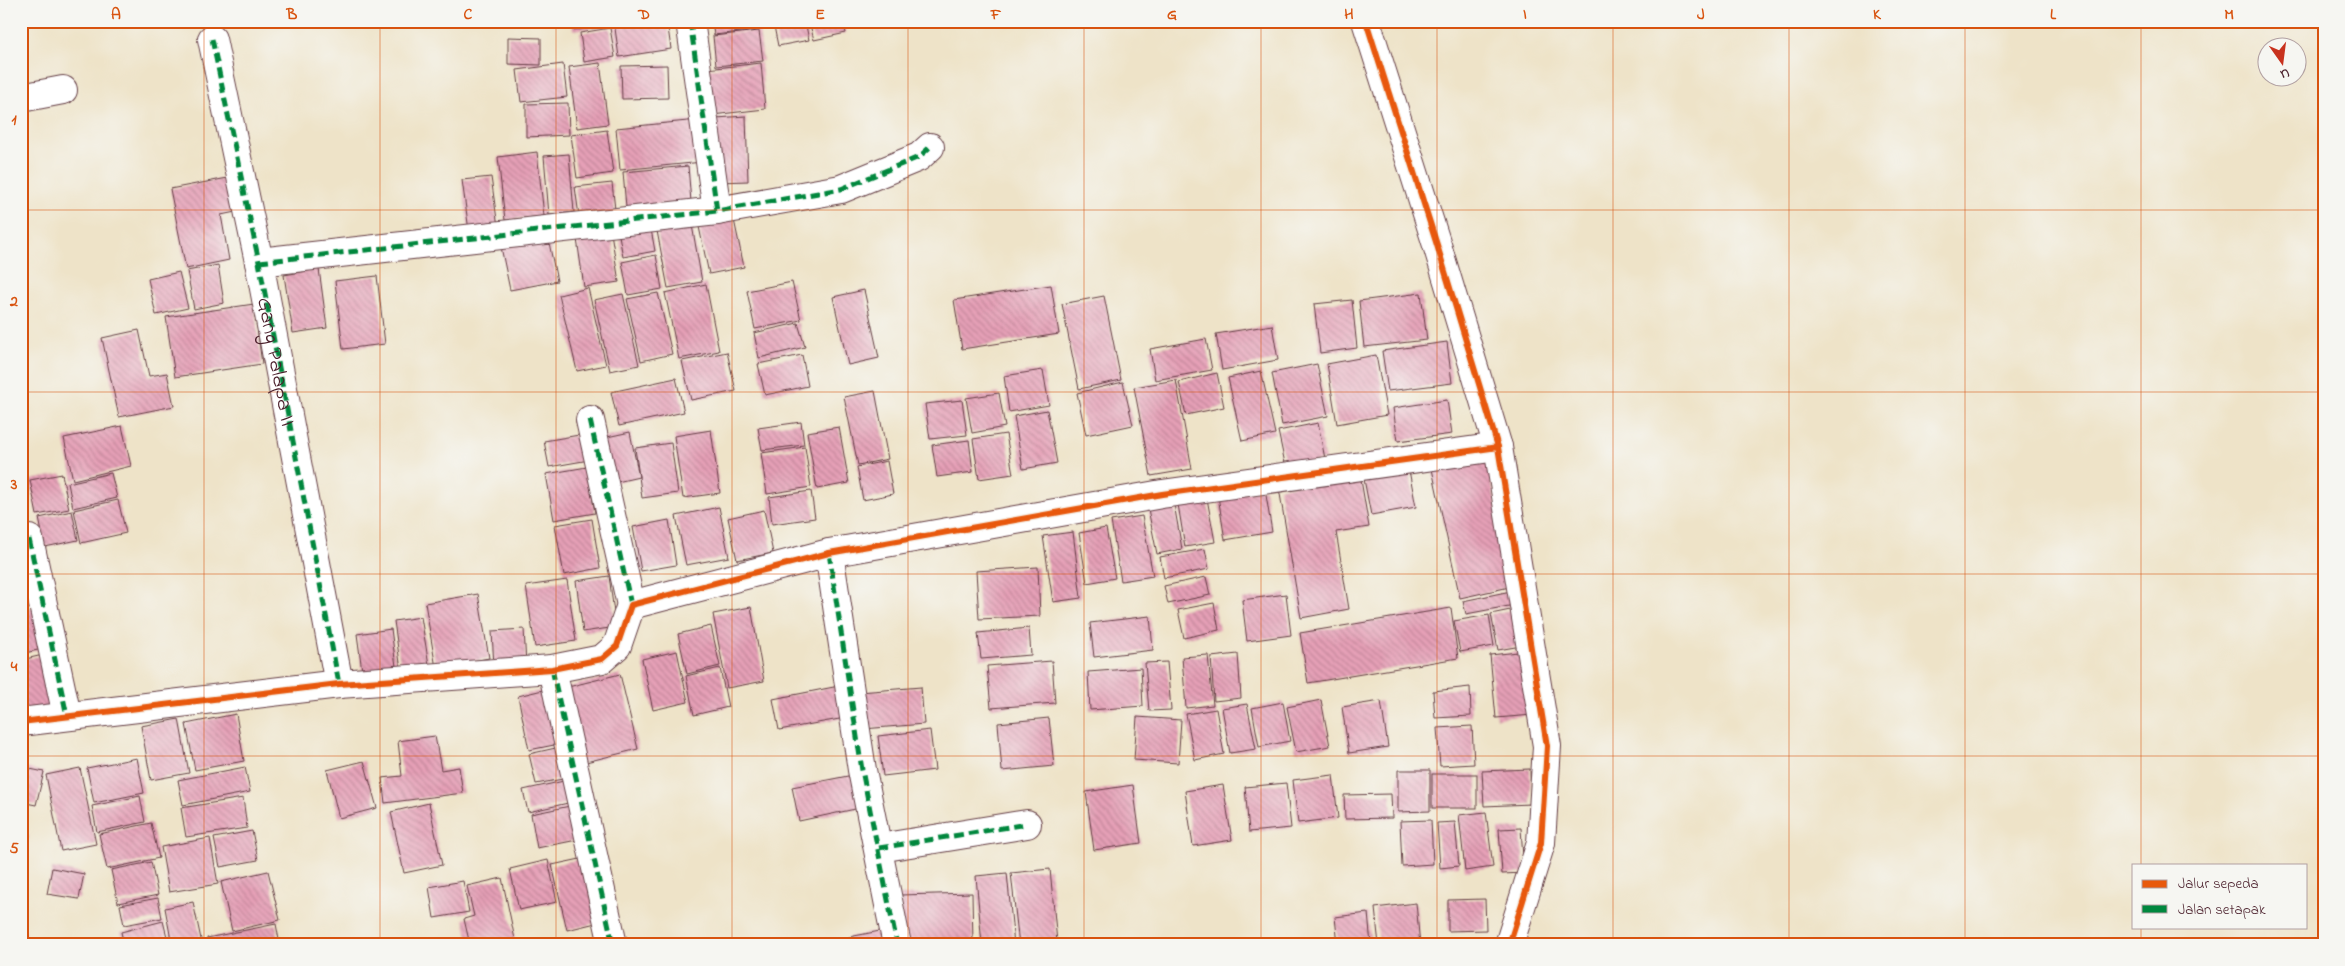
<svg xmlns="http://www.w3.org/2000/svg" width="2345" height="966" font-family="'Indie Flower',sans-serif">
<defs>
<pattern id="building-back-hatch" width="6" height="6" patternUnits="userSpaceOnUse" patternTransform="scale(1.25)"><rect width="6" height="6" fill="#e6a0b7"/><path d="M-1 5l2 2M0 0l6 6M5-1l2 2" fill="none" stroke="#bc8295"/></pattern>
</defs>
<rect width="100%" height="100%" fill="#f6f6f2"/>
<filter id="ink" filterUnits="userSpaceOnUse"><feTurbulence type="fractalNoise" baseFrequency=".02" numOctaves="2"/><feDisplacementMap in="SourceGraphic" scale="10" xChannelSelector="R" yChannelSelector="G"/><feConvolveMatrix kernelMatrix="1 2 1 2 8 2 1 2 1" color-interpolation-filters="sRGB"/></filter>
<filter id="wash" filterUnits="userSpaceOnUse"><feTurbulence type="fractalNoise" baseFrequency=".0096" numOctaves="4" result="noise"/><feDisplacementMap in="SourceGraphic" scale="20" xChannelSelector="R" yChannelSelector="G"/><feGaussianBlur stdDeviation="1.12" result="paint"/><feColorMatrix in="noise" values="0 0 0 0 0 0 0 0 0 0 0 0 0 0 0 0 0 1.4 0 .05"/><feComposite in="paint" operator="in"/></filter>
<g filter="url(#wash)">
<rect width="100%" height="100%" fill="#eee3c8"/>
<g id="blocks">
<!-- building -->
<g fill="url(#building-back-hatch)">
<polygon points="572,21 609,21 610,26 573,30"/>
<polygon points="614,21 667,21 671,49 619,57"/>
<polygon points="712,21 759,21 759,30 714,35"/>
<polygon points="773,21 805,21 809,40 778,46"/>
<polygon points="809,21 843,21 846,33 814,40"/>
<polygon points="610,28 615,57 584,62 580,33"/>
<polygon points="759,31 763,61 716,66 713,36"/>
<polygon points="508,37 541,38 541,65 508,64"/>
<polygon points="600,63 608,124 577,128 569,67"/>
<polygon points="761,63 765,109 712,115 707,69"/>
<polygon points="563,64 567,97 521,102 517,70"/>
<polygon points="667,65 668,98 622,99 621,66"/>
<polygon points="568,103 569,135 526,137 526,104"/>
<polygon points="746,116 748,181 718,182 716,118"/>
<polygon points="698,120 703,162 620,170 616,128"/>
<polygon points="607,130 613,173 577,178 571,135"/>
<polygon points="537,152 544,216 505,220 498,157"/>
<polygon points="569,154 574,212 549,215 544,156"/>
<polygon points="688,166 691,202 626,207 623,172"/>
<polygon points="233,177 240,211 221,215 229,260 186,269 170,189"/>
<polygon points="491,177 499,234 470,238 462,180"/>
<polygon points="612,183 616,218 580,223 575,187"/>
<polygon points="733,215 744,267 709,274 698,222"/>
<polygon points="650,224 655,251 623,257 618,230"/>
<polygon points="692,225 702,282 668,288 657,231"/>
<polygon points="547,233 557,281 510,290 500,242"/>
<polygon points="611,233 619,282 584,287 577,239"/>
<polygon points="656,255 662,289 628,295 622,262"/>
<polygon points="218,265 224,303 194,309 187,271"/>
<polygon points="319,269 327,328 293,333 284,275"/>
<polygon points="179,272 188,308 156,315 148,279"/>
<polygon points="377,276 385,344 343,349 335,281"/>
<polygon points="792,282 801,320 755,329 747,291"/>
<polygon points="706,284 719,351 679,359 665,293"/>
<polygon points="1051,285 1059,334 962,349 954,300"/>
<polygon points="588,288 606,365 577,371 559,295"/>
<polygon points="864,290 879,358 848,365 833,297"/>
<polygon points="658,293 672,354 641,361 627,299"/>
<polygon points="1421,293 1427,340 1364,347 1359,301"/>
<polygon points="623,294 639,365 610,371 594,300"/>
<polygon points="1104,296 1121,380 1079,389 1062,304"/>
<polygon points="1352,300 1357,348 1320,353 1314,304"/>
<polygon points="254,304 262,364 175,377 166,317"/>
<polygon points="798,323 805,347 759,358 754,333"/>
<polygon points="1272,325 1278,360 1222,370 1216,334"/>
<polygon points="139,330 149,376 167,373 174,406 119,417 102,338"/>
<polygon points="1206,339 1212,370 1155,380 1150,349"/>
<polygon points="1447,342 1452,383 1388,391 1382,351"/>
<polygon points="727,352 736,391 691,400 682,361"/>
<polygon points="802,355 808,386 765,395 758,364"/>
<polygon points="1376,355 1387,415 1337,424 1327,364"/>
<polygon points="1317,364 1328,416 1282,425 1272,373"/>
<polygon points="1043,370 1049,405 1009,412 1004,376"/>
<polygon points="1261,371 1275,434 1242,441 1228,378"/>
<polygon points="1217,373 1224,407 1186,415 1179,382"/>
<polygon points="676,378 684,412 619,426 611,392"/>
<polygon points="1176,380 1192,469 1151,476 1134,387"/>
<polygon points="1123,382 1133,425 1086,435 1077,393"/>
<polygon points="875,391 888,459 858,465 844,397"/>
<polygon points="999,393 1005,427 972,433 966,398"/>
<polygon points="962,400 967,435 930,439 925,404"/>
<polygon points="1447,400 1452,434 1398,441 1393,408"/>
<polygon points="1047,410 1057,463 1023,469 1014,416"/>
<polygon points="801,422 804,445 762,450 758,428"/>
<polygon points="1318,423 1325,459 1286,468 1278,431"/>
<polygon points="122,426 131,466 73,480 64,438"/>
<polygon points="839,427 849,483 817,489 807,432"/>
<polygon points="711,430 720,493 683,498 674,436"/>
<polygon points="630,432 639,477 608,484 598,439"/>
<polygon points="585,434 589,460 549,467 544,441"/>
<polygon points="1006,434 1013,474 979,479 973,439"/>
<polygon points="969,440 973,472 937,477 932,445"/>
<polygon points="671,443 678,493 642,498 635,448"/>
<polygon points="805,447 811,487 767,494 761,453"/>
<polygon points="1486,457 1514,586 1460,598 1432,469"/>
<polygon points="887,461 893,494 863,500 857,467"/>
<polygon points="1408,465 1416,507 1371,515 1363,474"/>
<polygon points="587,467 595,513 554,520 546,474"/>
<polygon points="111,473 117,498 73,508 68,483"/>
<polygon points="62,474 69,509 37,515 30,480"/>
<polygon points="1360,474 1369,527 1336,532 1349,609 1301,618 1279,488"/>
<polygon points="1265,489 1272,532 1225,540 1218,496"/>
<polygon points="811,491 815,518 772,524 769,497"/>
<polygon points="1206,493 1215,542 1185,547 1177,498"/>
<polygon points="118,500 126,533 81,543 74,510"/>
<polygon points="1174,504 1182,549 1157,554 1148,509"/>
<polygon points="719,507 729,557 686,565 676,516"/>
<polygon points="764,510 773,553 737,560 728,518"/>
<polygon points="72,511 78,540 45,547 39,518"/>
<polygon points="1142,516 1153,576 1121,581 1111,521"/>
<polygon points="592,519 600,568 564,575 555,525"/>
<polygon points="669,520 676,565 641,571 633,527"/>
<polygon points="1106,528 1115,578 1087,583 1079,533"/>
<polygon points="1073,532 1081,598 1053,602 1043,536"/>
<polygon points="1205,549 1209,569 1164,578 1160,557"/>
<polygon points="1038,567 1040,616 979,619 976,571"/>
<polygon points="609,576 616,627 583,632 576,581"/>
<polygon points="1206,577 1210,595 1168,604 1164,586"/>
<polygon points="567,580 576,641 535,647 526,586"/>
<polygon points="1511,591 1514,605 1466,614 1463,601"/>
<polygon points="478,594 489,658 436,668 425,603"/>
<polygon points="1286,594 1291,635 1247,641 1242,600"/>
<polygon points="1214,603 1219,630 1184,638 1178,610"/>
<polygon points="37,607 46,648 21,654 21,610"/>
<polygon points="751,607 764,681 727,688 713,614"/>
<polygon points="1451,608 1458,658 1308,683 1300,633"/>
<polygon points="1520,608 1527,645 1498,650 1491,614"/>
<polygon points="1489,615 1494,646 1460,652 1454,621"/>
<polygon points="1150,616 1153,650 1094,657 1090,623"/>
<polygon points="421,617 429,665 401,670 394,621"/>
<polygon points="711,626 720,666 687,674 678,634"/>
<polygon points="1029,628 1031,655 981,659 978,633"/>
<polygon points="391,629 397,674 363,678 357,634"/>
<polygon points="524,629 526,665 494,667 492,631"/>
<polygon points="677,651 688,702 653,710 642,659"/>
<polygon points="1528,651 1533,715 1496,718 1490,655"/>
<polygon points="1238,654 1241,698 1214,701 1211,657"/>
<polygon points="43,655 55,707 21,714 21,660"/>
<polygon points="1208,655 1213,705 1186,708 1182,657"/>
<polygon points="1052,661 1055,703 991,708 987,666"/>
<polygon points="1167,662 1171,710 1149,711 1145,663"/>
<polygon points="720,668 728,707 694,715 686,676"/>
<polygon points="1141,668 1143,706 1090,710 1088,672"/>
<polygon points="620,674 638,749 578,764 560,689"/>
<polygon points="839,686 845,718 779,730 773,699"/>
<polygon points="921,687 924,724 863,729 860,692"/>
<polygon points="1470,687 1471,716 1435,718 1433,691"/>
<polygon points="551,688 564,743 529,750 518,696"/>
<polygon points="1321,700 1330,746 1296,752 1287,707"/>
<polygon points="1381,701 1388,747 1349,753 1342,707"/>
<polygon points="1283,702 1290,741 1259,747 1252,708"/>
<polygon points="1247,704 1256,749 1230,753 1222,708"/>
<polygon points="1216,709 1224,754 1195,760 1186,714"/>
<polygon points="236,714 244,761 195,770 186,724"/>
<polygon points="1137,717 1181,720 1178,763 1134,760"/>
<polygon points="1049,718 1054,766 1002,771 998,723"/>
<polygon points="179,719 189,773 151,780 141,726"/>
<polygon points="1472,726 1474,764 1440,766 1437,728"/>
<polygon points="930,730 935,770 883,776 878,736"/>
<polygon points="435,736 441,770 459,767 463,793 385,803 382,778 402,776 398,741"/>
<polygon points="560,747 568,778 536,784 529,754"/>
<polygon points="137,758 144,793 94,803 87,768"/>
<polygon points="364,761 377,808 339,818 327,770"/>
<polygon points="21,767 44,772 36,805 21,802"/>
<polygon points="245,767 250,792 183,805 178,780"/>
<polygon points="80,768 96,844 61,851 46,775"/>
<polygon points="1530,769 1531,804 1484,806 1482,771"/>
<polygon points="1398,770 1430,770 1430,811 1398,812"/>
<rect x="1432" y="774" width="45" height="34"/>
<polygon points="853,775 860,808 799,821 792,787"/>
<polygon points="1333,775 1338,818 1298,823 1293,780"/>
<polygon points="573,779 577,801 528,812 523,790"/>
<polygon points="1286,783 1291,828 1249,832 1245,787"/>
<polygon points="1133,785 1141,843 1094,850 1086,792"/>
<polygon points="1223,785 1232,840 1193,846 1185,791"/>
<polygon points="1391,794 1392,818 1345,819 1344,795"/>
<polygon points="140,796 145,822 97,832 92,806"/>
<polygon points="243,798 247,828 186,837 181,808"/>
<polygon points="429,803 442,865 404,873 391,812"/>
<polygon points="575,805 582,839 537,848 531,814"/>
<polygon points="1486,812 1493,867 1465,871 1459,815"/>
<polygon points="1431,820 1433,864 1402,866 1400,821"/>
<polygon points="1455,822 1459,866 1440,868 1437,823"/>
<polygon points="151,823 159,858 107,869 99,834"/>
<polygon points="1521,828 1524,873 1502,874 1499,829"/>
<polygon points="252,831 258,860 220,867 214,838"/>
<polygon points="21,834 29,836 22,864 21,864"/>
<polygon points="210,838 218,884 169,892 161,847"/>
<polygon points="585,858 600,922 567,930 552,865"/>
<polygon points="548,860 557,902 519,910 510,869"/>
<polygon points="151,862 158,895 118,903 111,870"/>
<polygon points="52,868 84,874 79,899 47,894"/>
<polygon points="1050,869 1057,942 1019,945 1011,873"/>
<polygon points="268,871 280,920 232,931 221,882"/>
<polygon points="1007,873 1014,945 982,945 976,876"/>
<polygon points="502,878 516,944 470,945 464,919 474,916 467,886"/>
<polygon points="463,881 469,912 434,918 429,887"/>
<polygon points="972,893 973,945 902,945 900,895"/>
<polygon points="158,898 162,918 124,925 120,905"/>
<polygon points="1485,899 1486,930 1448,931 1448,900"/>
<polygon points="193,902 202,944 172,945 165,908"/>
<polygon points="1416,903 1420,945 1379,945 1375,908"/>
<polygon points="1368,913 1371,945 1338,945 1335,917"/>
<polygon points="21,915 22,915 28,945 21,945"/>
<polygon points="163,921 169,945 124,945 121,932"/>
<polygon points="276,924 280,945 208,945 207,938"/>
<polygon points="885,930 888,945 851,945 849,937"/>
<polygon points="108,938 109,945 84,945 83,943"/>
</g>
</g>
</g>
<g filter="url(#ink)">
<use href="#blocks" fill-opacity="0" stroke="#633c43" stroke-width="1"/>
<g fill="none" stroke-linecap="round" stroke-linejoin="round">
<defs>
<g id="minor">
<polyline points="690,21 717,211"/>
<polyline points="1366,21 1437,245 1498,447 1547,746 1541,843 1509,945"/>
<path id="s1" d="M 212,39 L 259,262 L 339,684"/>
<polyline points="21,98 63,90"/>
<polyline points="259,262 717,211 841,189 919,157 930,147"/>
<polyline points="590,420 631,605"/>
<polyline points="29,539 67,716"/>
<polyline points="829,553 862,770 897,945"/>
<polyline points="552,669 613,945"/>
<polyline points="21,722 339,684 552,669 602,659 617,646 631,605 829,553 1162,494 1498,447"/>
<polyline points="879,848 1027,824"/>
</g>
</defs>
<!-- minor casing -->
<use href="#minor" stroke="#633c43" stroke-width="30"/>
<!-- minor -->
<use href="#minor" stroke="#fff" stroke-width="28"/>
<!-- quiet -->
<g stroke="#00873e" stroke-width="5" stroke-dasharray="10 5" stroke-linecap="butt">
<polyline points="690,21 717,211"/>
<polyline points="212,39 259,262 339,684"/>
<polyline points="259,262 717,211 841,189 919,157 930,147"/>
<polyline points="590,420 631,605"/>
<polyline points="29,539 67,716"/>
<polyline points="829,553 862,770 897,945"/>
<polyline points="552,669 613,945"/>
<polyline points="879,848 1027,824"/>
</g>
<defs>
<g id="cycleway">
<polyline points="1366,21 1437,245 1498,447 1547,746 1541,843 1509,945"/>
<polyline points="21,722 339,684 552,669 602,659 617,646 631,605 829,553 1162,494 1498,447"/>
</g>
</defs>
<!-- cycleway casing -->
<use href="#cycleway" stroke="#f6f6f2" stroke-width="9"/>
<!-- cycleway -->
<use href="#cycleway" stroke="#e8590c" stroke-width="6"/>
</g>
</g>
<!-- grid -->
<path fill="none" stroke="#d8530f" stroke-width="1" stroke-opacity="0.55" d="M 204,21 L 204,945M 380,21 L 380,945M 556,21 L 556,945M 732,21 L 732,945M 908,21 L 908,945M 1084,21 L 1084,945M 1261,21 L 1261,945M 1437,21 L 1437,945M 1613,21 L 1613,945M 1789,21 L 1789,945M 1965,21 L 1965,945M 2141,21 L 2141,865M 21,210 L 2324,210M 21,392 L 2324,392M 21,574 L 2324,574M 21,756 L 2324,756M 2141,927 L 2141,945"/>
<g text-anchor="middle" stroke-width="4" stroke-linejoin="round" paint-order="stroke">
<!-- street labels -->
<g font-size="22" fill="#4a1f2b" stroke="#f6f6f2">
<text dy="8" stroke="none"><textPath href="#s1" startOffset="329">Gang Palapa II</textPath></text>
</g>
</g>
<!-- margin -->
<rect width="2345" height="966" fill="none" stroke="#f6f6f2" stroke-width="55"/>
<!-- legend -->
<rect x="2132" y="864" width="175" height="65" fill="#f6f6f2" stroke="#b1a0a2"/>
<rect x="2142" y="880" width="25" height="8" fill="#e8590c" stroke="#b1a0a2"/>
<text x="2178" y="888" font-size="15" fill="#4a1f2b">Jalur sepeda</text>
<rect x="2142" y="905" width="25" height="8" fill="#00873e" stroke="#b1a0a2"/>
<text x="2178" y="914" font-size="15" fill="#4a1f2b">Jalan setapak</text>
<!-- north arrow -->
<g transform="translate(2282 62) rotate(166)"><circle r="24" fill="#f6f6f2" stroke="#b1a0a2"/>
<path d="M0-4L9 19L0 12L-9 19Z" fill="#c8321e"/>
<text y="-8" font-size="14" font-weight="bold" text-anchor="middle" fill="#4a1f2b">U</text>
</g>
<rect x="28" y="28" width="2290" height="910" fill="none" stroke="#d8530f" stroke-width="2"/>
<g font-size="16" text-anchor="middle" font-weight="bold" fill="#d8530f">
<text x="116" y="19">A</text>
<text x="292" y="19">B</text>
<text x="468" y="19">C</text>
<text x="644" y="19">D</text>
<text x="820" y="19">E</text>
<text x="996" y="19">F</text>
<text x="1172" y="19">G</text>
<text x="1349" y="19">H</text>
<text x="1525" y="19">I</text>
<text x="1701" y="19">J</text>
<text x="1877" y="19">K</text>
<text x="2053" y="19">L</text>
<text x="2229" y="19">M</text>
<text x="14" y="124">1</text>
<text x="14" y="306">2</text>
<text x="14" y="489">3</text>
<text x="14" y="671">4</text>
<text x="14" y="853">5</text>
</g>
</svg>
